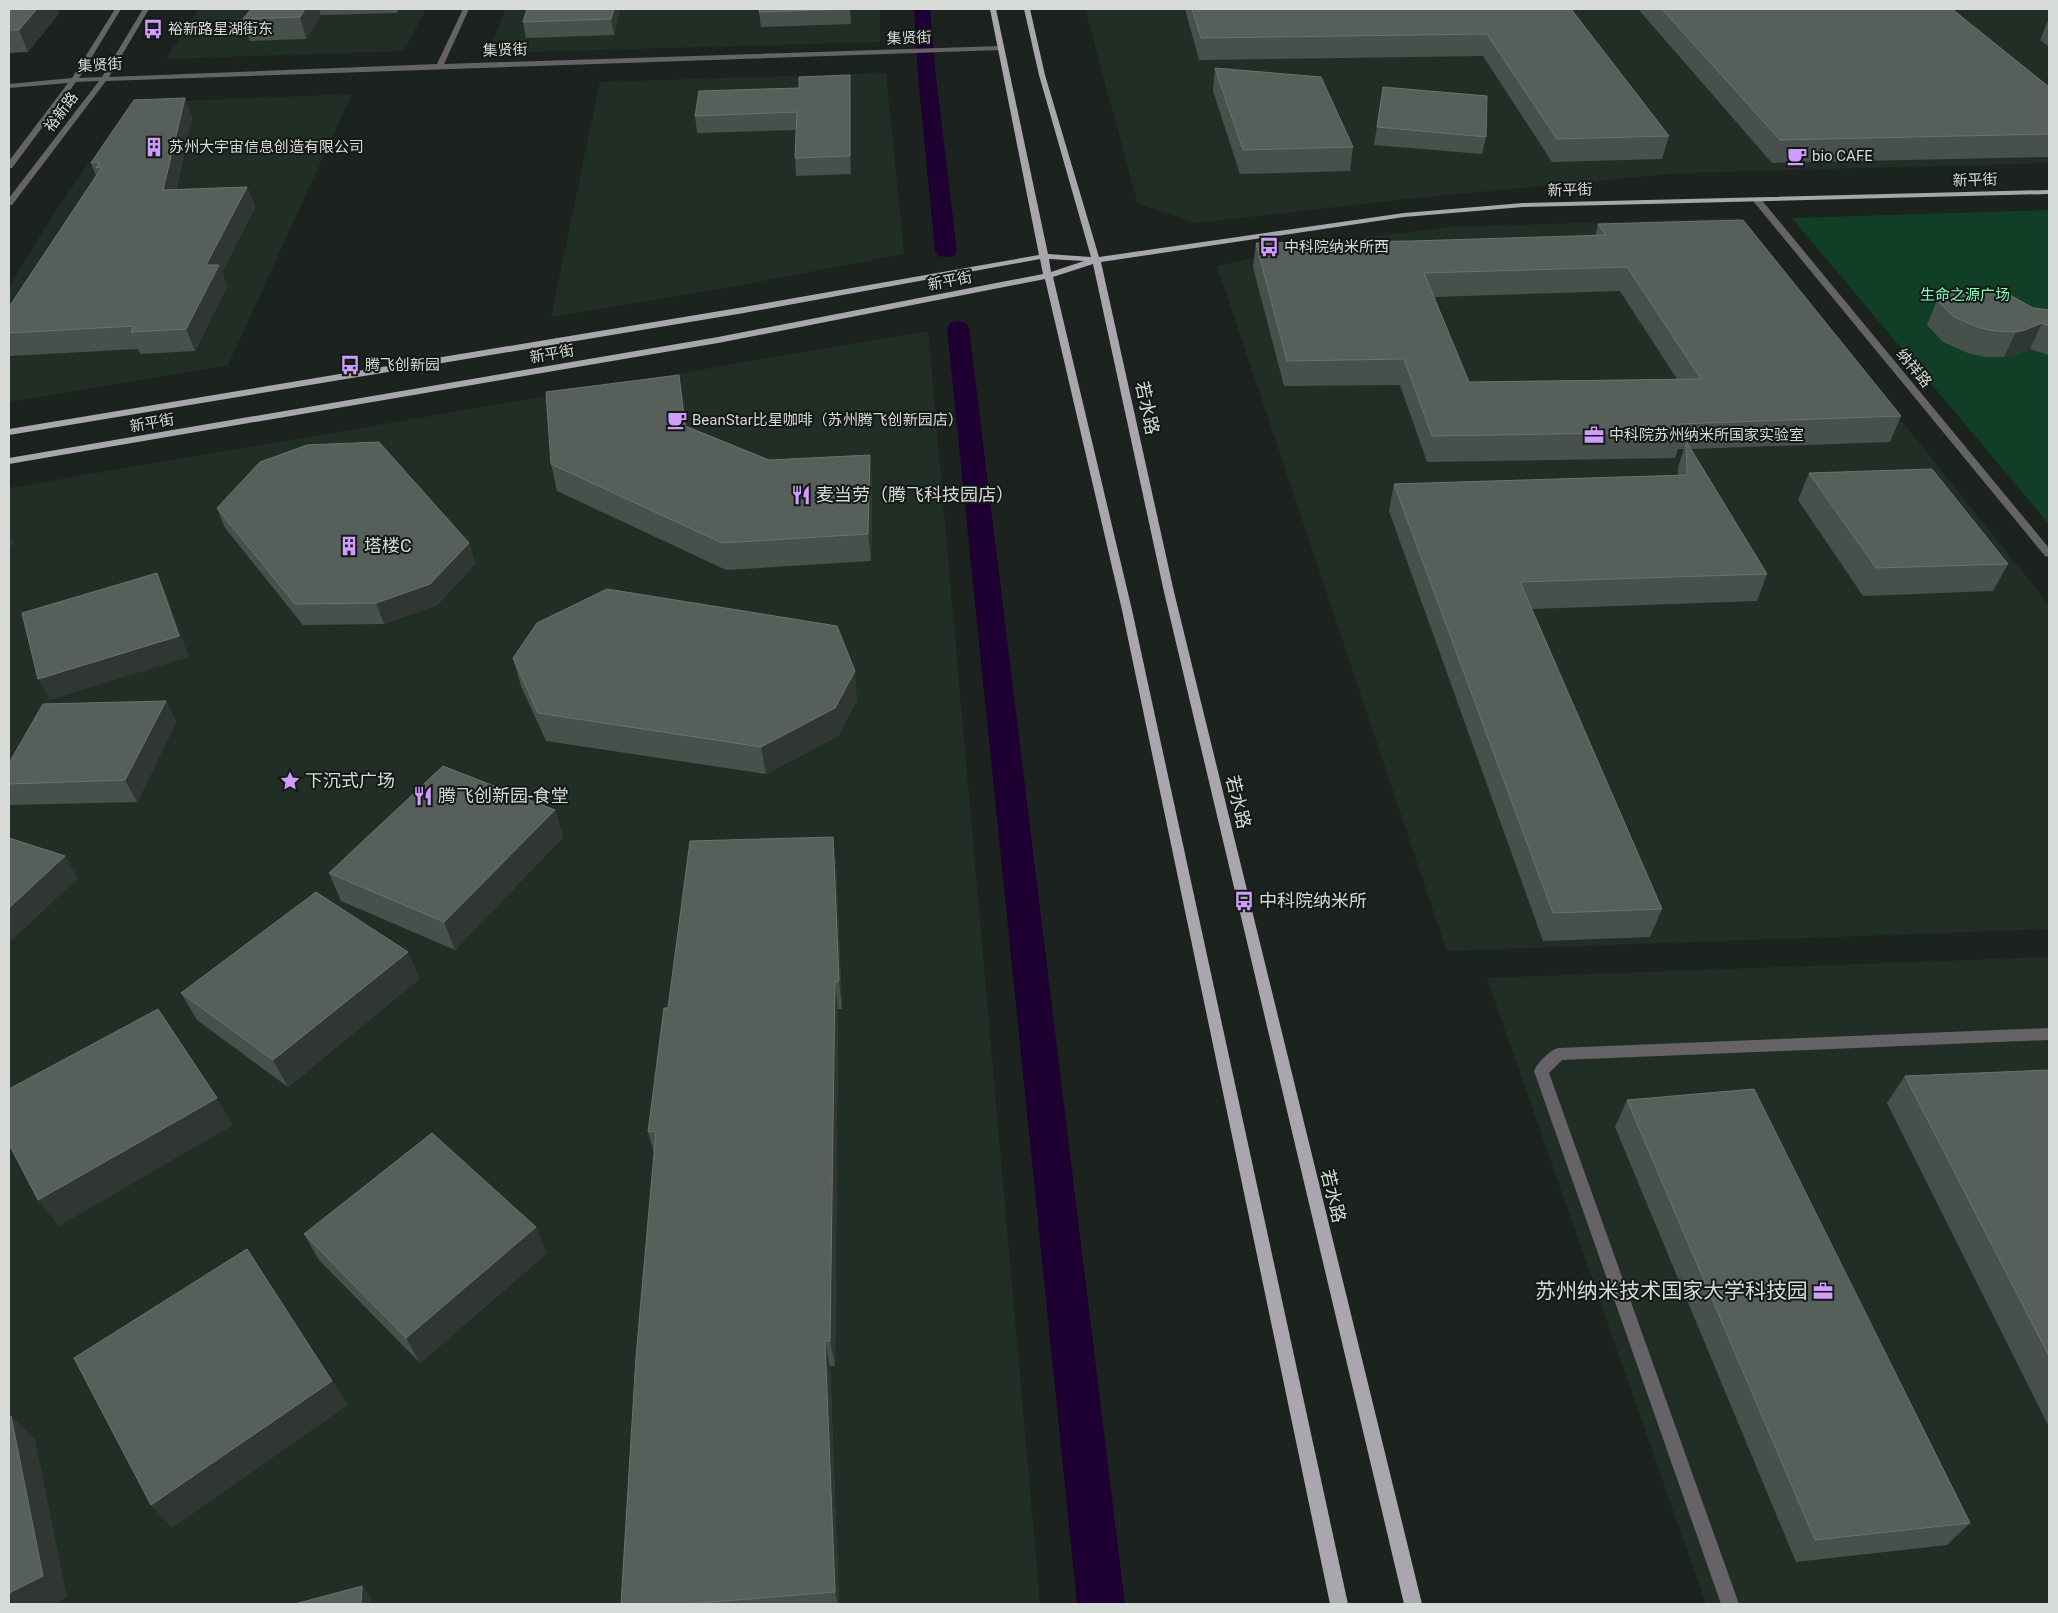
<svg xmlns="http://www.w3.org/2000/svg" width="2058" height="1613" font-family="Roboto,'Noto Sans SC',sans-serif">
<rect width="100%" height="100%" fill="#1c231e"/>
<!-- built -->
<g fill="#212e26">
<polygon points="199,9 426,9 404,51 166,59"/>
<polygon points="506,9 880,9 880,42 487,53"/>
<polygon points="1085,9 2049,9 2049,163 1680,173 1406,199 1196,223 1138,204"/>
<polygon points="886,73 904,254 726,288 551,317 600,82"/>
<polygon points="352,94 228,365 9,402 9,287 56,210 131,103"/>
<polygon points="1739,218 2049,605 2049,929 1447,951 1217,266 1327,242 1451,227"/>
<polygon points="928,331 1040,1604 9,1604 9,488"/>
<polygon points="2049,957 2049,1604 1706,1604 1487,978"/>
</g>
<!-- green -->
<polygon fill="#103e27" points="2049,210 2049,524 1792,218"/>
<g fill="none" stroke-linecap="round" stroke-linejoin="round">
<!-- canal -->
<g fill="#1e0032" fill-rule="evenodd">
<polygon points="914,9 930,9 936,77 957,251 954,256 946,257 938,256 935,251 918,77"/>
<polygon points="958,321 966,323 969,328 1125,1604 1077,1604 947,328 950,323"/>
</g>
<!-- minor -->
<g fill="#656367" fill-rule="evenodd">
<polygon points="115,9 121,9 79,78 102,77 143,9 149,9 109,77 437,64 463,9 469,9 444,64 1001,46 1004,48 1001,50 106,81 12,205 9,205 9,198 99,81 76,82 12,168 9,168 9,161 68,83 9,88 9,84 72,78"/>
<polygon points="1754,198 1760,198 2049,548 2049,557 2045,556 1754,202"/>
<path d="M 2049,1028 L 2049,1040 L 1562,1060 L 1549,1073 L 1739,1604 L 1721,1604 L 1534,1071 C 1538,1062 1549,1051 1558,1048 Z"/>
</g>
<!-- major -->
<path fill="#aaa6ae" fill-rule="evenodd" d="M 990,9 L 996,9 L 1048,254 L 1091,257 L 1039,75 L 1024,9 L 1030,9 L 1045,75 L 1099,257 L 1404,213 L 1523,203 L 2049,190 L 2049,194 L 1523,207 L 1404,217 L 1101,262 L 1174,592 L 1422,1604 L 1404,1604 L 1164,592 L 1093,264 L 1053,277 L 1132,610 L 1348,1604 L 1330,1604 L 1122,610 L 1045,279 L 718,343 L 9,464 L 9,458 L 718,337 L 1043,274 L 1040,259 L 744,313 L 9,435 L 9,429 L 744,307 L 1039,255 ZM 1049,259 L 1084,261 L 1051,272 Z"/>
</g>
<!-- wall -->
<g fill="#48504b" fill-rule="evenodd">
<polygon points="9,9 59,13 28,52 9,53"/>
<polygon points="251,9 399,9 397,13 321,15 306,39 250,41 243,19"/>
<polygon points="620,9 614,35 526,38 523,22"/>
<polygon points="850,9 851,24 761,27 759,12"/>
<polygon points="1185,9 1571,9 1669,136 1662,159 1552,162 1483,56 1199,60"/>
<polygon points="1638,9 1952,9 2049,87 2049,157 1772,163"/>
<polygon points="2049,18 2049,47 2040,40"/>
<polygon points="1215,68 1353,147 1350,171 1240,174 1213,91"/>
<polygon points="1383,87 1486,137 1482,154 1374,145"/>
<polygon points="851,92 851,174 796,176 795,158 796,130 697,133 695,116"/>
<polygon points="192,117 176,190 247,187 255,207 222,272 227,286 195,351 140,354 138,349 9,356 9,307 96,176 91,163"/>
<path d="M 1598,224 L 1901,416 L 1890,442 L 1691,449 L 1767,574 L 1757,601 L 1532,609 L 1662,909 L 1650,937 L 1543,941 L 1389,511 L 1394,484 L 1678,475 L 1678,467 L 1684,449 L 1678,449 L 1675,458 L 1427,462 L 1400,385 L 1284,386 L 1253,267 L 1256,243 L 1411,241 L 1595,236 ZM 1620,291 L 1677,379 L 1469,382 L 1434,297 Z"/>
<polygon points="1937,300 2033,308 2049,310 2049,355 2030,349 2013,356 2004,357 1985,357 1968,353 1943,342 1927,325"/>
<polygon points="684,401 687,426 769,460 872,481 871,561 726,570 557,491 551,464"/>
<polygon points="1809,473 2008,564 1993,591 1863,596 1798,500"/>
<polygon points="217,508 469,543 475,564 437,605 384,624 303,625 225,528"/>
<polygon points="513,658 857,699 838,736 766,774 546,741 521,686"/>
<polygon points="166,701 176,722 137,802 10,805 9,804 9,784"/>
<polygon points="555,810 563,837 455,950 341,901 329,873"/>
<polygon points="833,837 836,865 842,1009 838,1009 835,1366 830,1366 839,1604 621,1604 654,1153 648,1132 668,1008"/>
<polygon points="408,952 419,979 288,1087 197,1020 181,993"/>
<polygon points="2049,1070 2049,1427 1887,1103 1905,1076"/>
<polygon points="1627,1100 1970,1523 1947,1545 1796,1562 1615,1127"/>
<polygon points="304,1234 547,1253 420,1363 319,1260"/>
</g>
<!-- shaded-wall -->
<g fill="#303732">
<polygon points="29,9 57,9 59,13 28,52 19,30"/>
<polygon points="305,9 319,9 321,15 306,39 300,17"/>
<polygon points="614,9 620,9 614,35 611,19"/>
<polygon points="850,75 851,92 851,174 850,156"/>
<polygon points="185,98 192,117 171,211 163,190"/>
<polygon points="247,187 255,207 222,272 227,286 195,351 186,329 206,265"/>
<polygon points="2042,323 2030,349 2013,356 2004,357 2016,332"/>
<polygon points="679,375 684,401 690,452 685,426"/>
<polygon points="870,455 872,481 871,561 868,534"/>
<polygon points="9,533 14,543 9,548"/>
<polygon points="469,543 475,564 437,605 384,624 376,603"/>
<polygon points="157,573 166,594 189,657 50,700 38,679"/>
<polygon points="855,671 857,699 838,736 766,774 761,747"/>
<polygon points="166,701 176,722 137,802 125,780"/>
<polygon points="555,810 563,837 455,950 444,922"/>
<polygon points="833,837 836,865 842,1009 839,981"/>
<polygon points="65,856 78,878 9,943 9,908"/>
<polygon points="408,952 419,979 288,1087 273,1060"/>
<polygon points="835,982 838,1009 835,1366 830,1341"/>
<polygon points="217,1098 233,1125 59,1226 38,1200"/>
<polygon points="536,1227 547,1253 420,1363 406,1338"/>
<polygon points="247,1249 348,1405 172,1528 151,1505"/>
<polygon points="825,1341 830,1366 839,1604 838,1604 835,1592"/>
<polygon points="11,1416 35,1440 67,1597 54,1604 9,1604"/>
<polygon points="362,1586 371,1597 370,1604 361,1604"/>
</g>
<!-- building -->
<g fill="#575f5a" stroke="#6c726e" fill-rule="evenodd">
<polygon points="9,9 37,9 19,30 9,30"/>
<polygon points="251,9 305,9 300,17 243,19"/>
<polygon points="527,9 614,9 611,19 523,22"/>
<polygon points="760,9 849,9 759,12"/>
<polygon points="1192,9 1571,9 1669,136 1557,139 1487,34 1201,38"/>
<polygon points="1662,9 1952,9 2049,87 2049,134 1780,140"/>
<polygon points="1215,68 1321,77 1353,147 1243,150"/>
<polygon points="850,75 850,156 795,158 797,112 695,116 699,91 799,88 799,77"/>
<polygon points="1383,87 1487,96 1486,137 1377,127"/>
<polygon points="185,98 163,190 247,187 206,265 219,265 186,329 131,332 134,326 9,333 9,307 102,167 96,168 100,162 91,163 134,100"/>
<path d="M 1743,220 L 1901,416 L 1679,424 L 1684,432 L 1432,436 L 1404,359 L 1287,361 L 1256,243 L 1411,241 L 1606,235 L 1598,224 ZM 1627,267 L 1701,379 L 1469,382 L 1424,273 Z"/>
<polygon points="1975,289 2010,295 2033,308 2049,310 2049,326 2042,323 2025,330 2016,332 1996,331 1980,328 1954,317 1937,300 1959,290"/>
<polygon points="679,375 685,426 769,460 870,455 868,534 722,543 551,464 546,392"/>
<polygon points="1686,441 1767,574 1520,582 1662,909 1553,913 1394,484 1687,475"/>
<polygon points="379,442 469,543 430,584 376,603 295,604 217,508 260,462 307,445"/>
<polygon points="1932,469 2008,564 1876,568 1809,473"/>
<polygon points="157,573 179,636 38,679 22,613"/>
<polygon points="607,589 837,626 855,671 835,708 761,747 538,713 513,658 537,623"/>
<polygon points="166,701 125,780 9,784 9,763 43,704"/>
<polygon points="443,766 555,810 444,922 329,873"/>
<polygon points="833,837 839,981 835,982 830,1341 825,1341 835,1592 687,1604 621,1604 636,1357 656,1131 648,1132 664,1008 668,1008 690,841"/>
<polygon points="9,838 65,856 9,908"/>
<polygon points="316,892 408,952 273,1060 181,993"/>
<polygon points="158,1009 217,1098 38,1200 9,1144 9,1089"/>
<polygon points="2049,1070 2049,1356 1905,1076"/>
<polygon points="1754,1089 1970,1523 1815,1540 1627,1100"/>
<polygon points="432,1133 536,1227 406,1338 304,1234"/>
<polygon points="247,1249 332,1381 151,1505 74,1358"/>
<polygon points="11,1416 43,1576 9,1593 9,1417"/>
<polygon points="362,1586 361,1604 295,1604"/>
</g>
<!-- icons -->
<defs>
<symbol id="bus-bare" viewBox="-9 -9 18 18"><path d="M-5-6H5V4H4V6H2V4H-2V6H-4V4H-5ZM-3.5-4V0h7V-4ZM-3.5 1.2v1.5H-2V1.2ZM2 1.2v1.5H3.5V1.2Z" fill="#d09dff" stroke="#131915" stroke-width="2.5" paint-order="stroke"/></symbol>
<symbol id="building-bare" viewBox="-9 -9 18 18"><path d="M-4-6H4V6H1V3H-1V6H-4ZM-2.5-4.3h1.7v1.8h-1.7ZM.8-4.3h1.7v1.8H.8ZM-2.5-1h1.7V.8h-1.7ZM.8-1h1.7V.8H.8Z" fill="#d09dff" stroke="#131915" stroke-width="2.5" paint-order="stroke"/></symbol>
<symbol id="cafe-bare" viewBox="-9 -9 18 18"><path d="M-5.5-4.5H6V0H3Q3 3.5 0 3.5H-2.5Q-5.5 3.5-5.5 0ZM3-3.2v2h1.7v-2ZM-6 4.5H4V6H-6Z" fill="#d09dff" stroke="#131915" stroke-width="2.5" paint-order="stroke"/></symbol>
<symbol id="office-bare" viewBox="-9 -9 18 18"><path d="M-6-3h4V-5.5h4V-3h4V5H-6ZM-1-4.5V-3h2v-1.5ZM-6 0V1H6V0Z" fill="#d09dff" stroke="#131915" stroke-width="2.5" paint-order="stroke"/></symbol>
<symbol id="restaurant-bare" viewBox="-9 -9 18 18"><path d="M-5-6h1v4h1v-4h1v4h1v-4h1v5L-1.5 .5V6h-2V.5L-5-1ZM5-6V6H3V1.5H1.5Q1.5-4 5-6Z" fill="#d09dff" stroke="#131915" stroke-width="2.5" paint-order="stroke"/></symbol>
<symbol id="sight-bare" viewBox="-9 -9 18 18"><path d="M0-6L1.8-2.2L6-1.7L2.9 1.2L3.7 5.4L0 3.3L-3.7 5.4L-2.9 1.2L-6-1.7L-1.8-2.2Z" fill="#d09dff" stroke="#131915" stroke-width="2.5" paint-order="stroke"/></symbol>
</defs>
<g fill-rule="evenodd">
<use href="#bus-bare" x="139" y="15" width="28" height="28"/>
<use href="#building-bare" x="140" y="133" width="28" height="28"/>
<use href="#cafe-bare" x="1783" y="142" width="28" height="28"/>
<use href="#bus-bare" x="1255" y="233" width="28" height="28"/>
<use href="#bus-bare" x="336" y="351" width="28" height="28"/>
<use href="#cafe-bare" x="663" y="406" width="28" height="28"/>
<use href="#office-bare" x="1580" y="421" width="28" height="28"/>
<use href="#restaurant-bare" x="787" y="481" width="28" height="28"/>
<use href="#building-bare" x="335" y="532" width="28" height="28"/>
<use href="#sight-bare" x="276" y="767" width="28" height="28"/>
<use href="#restaurant-bare" x="409" y="782" width="28" height="28"/>
<use href="#bus-bare" x="1230" y="887" width="28" height="28"/>
<use href="#office-bare" x="1809" y="1277" width="28" height="28"/>
</g>
<g text-anchor="middle" stroke-width="4" stroke-linejoin="round" paint-order="stroke">
<!-- far-poi labels -->
<g font-size="15" fill="#d8dcd9" stroke="#131915" text-anchor="start">
<text x="168" y="34">裕新路星湖街东</text>
<text x="169" y="152">苏州大宇宙信息创造有限公司</text>
<text x="1812" y="161">bio CAFE</text>
<text x="1284" y="252">中科院纳米所西</text>
<text x="365" y="370">腾飞创新园</text>
<text x="692" y="425">BeanStar比星咖啡（苏州腾飞创新园店）</text>
<text x="1609" y="440">中科院苏州纳米所国家实验室</text>
</g>
<!-- far-street labels -->
<g font-size="15" fill="#d8dcd9" stroke="#131915">
<text transform="translate(909 38) rotate(-2)" y="5">集贤街</text>
<text transform="translate(505 50) rotate(-2)" y="5">集贤街</text>
<text transform="translate(100 65) rotate(-3)" y="5">集贤街</text>
<text transform="translate(61 112) rotate(-53)" y="5">裕新路</text>
<text transform="translate(1975 180) rotate(-2)" y="5">新平街</text>
<text transform="translate(1570 190) rotate(-1)" y="5">新平街</text>
<text transform="translate(950 281) rotate(-11)" y="5">新平街</text>
<text transform="translate(552 354) rotate(-10)" y="5">新平街</text>
<text transform="translate(1914 368) rotate(50)" y="5">纳祥路</text>
<text transform="translate(152 423) rotate(-10)" y="5">新平街</text>
</g>
<!-- far-park labels -->
<g font-size="15" fill="#80fbb7" stroke="#131915">
<text x="1965" y="300">生命之源广场</text>
</g>
<!-- street labels -->
<g font-size="18" fill="#d8dcd9" stroke="#131915">
<text transform="translate(1147 408) rotate(78)" y="6">若水路</text>
<text transform="translate(1238 802) rotate(76)" y="6">若水路</text>
<text transform="translate(1333 1196) rotate(76)" y="6">若水路</text>
</g>
<!-- poi labels -->
<g font-size="18" fill="#d8dcd9" stroke="#131915" text-anchor="start">
<text x="816" y="501">麦当劳（腾飞科技园店）</text>
<text x="364" y="552">塔楼C</text>
<text x="305" y="787">下沉式广场</text>
<text x="438" y="802">腾飞创新园-食堂</text>
<text x="1259" y="907">中科院纳米所</text>
</g>
<!-- near-poi labels -->
<g font-size="21" fill="#d8dcd9" stroke="#131915" text-anchor="end">
<text x="1808" y="1298">苏州纳米技术国家大学科技园</text>
</g>
</g>
<!-- border -->
<rect width="2058" height="1613" fill="none" stroke="#d8dcd9" stroke-width="20"/>
</svg>
